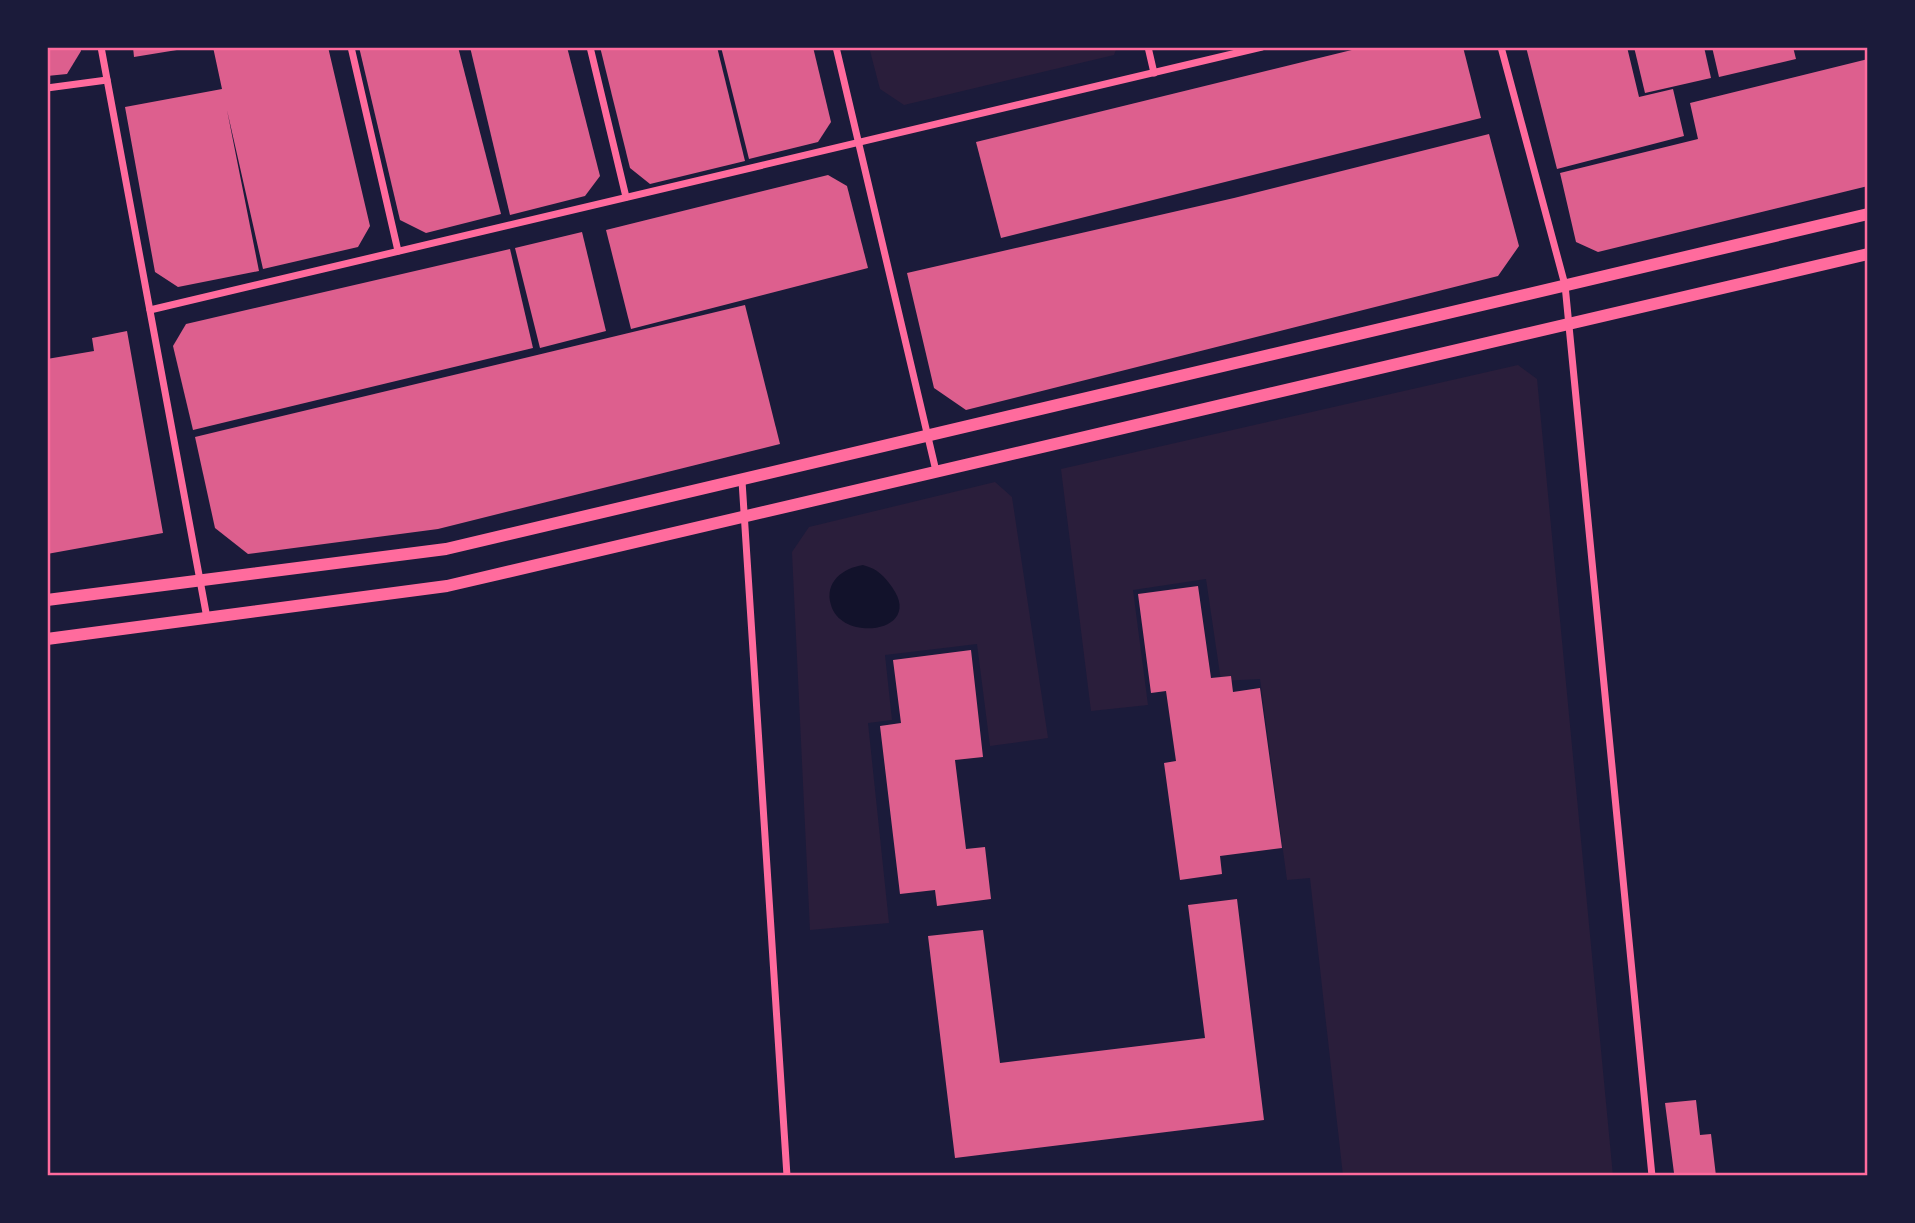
<svg xmlns="http://www.w3.org/2000/svg" width="1915" height="1223" font-family="'Exo 2',sans-serif">
<rect width="100%" height="100%" fill="#1b1b3a"/>
<!-- green -->
<g fill="#2a1e3b">
<polygon points="869,47 1117,47 1114,55 904,105 880,89"/>
<polygon points="1518,365 1537,379 1613,1176 1343,1176 1310,878 1287,880 1260,679 1221,681 1206,579 1133,590 1148,705 1091,711 1061,469"/>
<polygon points="995,482 1012,497 1048,738 990,746 977,644 885,655 892,720 868,723 889,923 810,930 792,552 809,527"/>
</g>
<!-- water -->
<path fill="#12122b" d="M 863,565 C 878,569 884,576 892,587 C 925,633 841,643 831,605 C 824,582 843,568 863,565 Z"/>
<!-- building -->
<g fill="#dd5f8e">
<polygon points="47,47 80,47 81,51 67,74 47,76"/>
<polygon points="133,47 183,47 183,49 134,57"/>
<polygon points="213,47 328,47 370,226 358,247 263,269 227,110 259,271 178,287 155,272 125,107 222,89"/>
<polygon points="359,47 458,47 501,214 426,233 400,220"/>
<polygon points="470,47 567,47 600,176 585,196 510,215"/>
<polygon points="600,47 717,47 745,161 650,184 630,168"/>
<polygon points="721,47 813,47 831,122 818,142 749,159"/>
<polygon points="1364,47 1463,47 1481,118 1001,238 976,142"/>
<polygon points="1526,47 1627,47 1639,97 1673,89 1684,136 1557,169"/>
<polygon points="1634,47 1704,47 1711,78 1645,93"/>
<polygon points="1712,47 1793,47 1796,59 1719,77"/>
<polygon points="1868,59 1868,186 1598,252 1576,242 1560,173 1698,139 1690,103"/>
<polygon points="1489,134 1519,246 1498,276 966,410 934,388 907,273 1234,198"/>
<polygon points="828,175 847,186 868,268 631,329 606,230"/>
<polygon points="582,232 606,331 540,348 515,248"/>
<polygon points="510,249 533,348 193,430 173,346 186,324"/>
<polygon points="745,305 780,444 438,529 248,554 215,528 195,437"/>
<polygon points="127,331 163,533 47,554 47,359 94,351 92,338"/>
<polygon points="1198,586 1211,678 1231,676 1233,692 1260,688 1282,848 1220,856 1222,874 1180,880 1164,763 1176,761 1166,691 1151,693 1138,594"/>
<polygon points="971,650 983,757 955,760 966,849 985,847 991,899 937,906 935,890 900,894 880,726 901,723 893,660"/>
<polygon points="1237,899 1264,1120 955,1158 928,936 983,930 1000,1063 1205,1038 1188,905"/>
<polygon points="1696,1100 1700,1135 1711,1134 1716,1176 1674,1173 1665,1103"/>
</g>
<g fill="none" stroke-linecap="round" stroke-linejoin="round">
<!-- minor -->
<g stroke="#ff6b9d" stroke-width="7">
<polyline points="101,47 207,618"/>
<polyline points="351,47 398,251"/>
<polyline points="590,47 626,197"/>
<polyline points="836,47 936,471"/>
<polyline points="1148,47 1154,73"/>
<polyline points="1501,47 1565,285 1652,1176"/>
<polyline points="47,88 107,80"/>
<polyline points="150,310 1262,47"/>
<polyline points="742,481 787,1176"/>
</g>
<!-- tertiary -->
<g stroke="#ff6b9d" stroke-width="12">
<polyline points="47,600 446,549 1868,214"/>
<polyline points="47,639 447,586 1868,254"/>
</g>
</g>
<!-- border -->
<rect width="1915" height="1223" fill="none" stroke="#1b1b3a" stroke-width="98"/>
<rect x="49" y="49" width="1817" height="1125" fill="none" stroke="#ff6b9d" stroke-width="2.5"/>
</svg>
